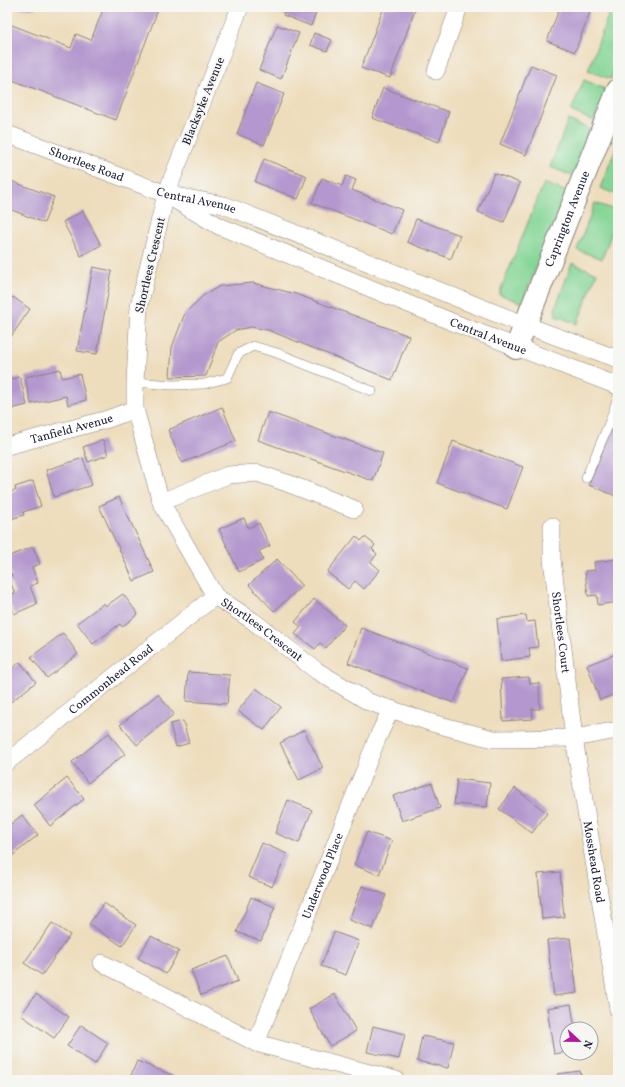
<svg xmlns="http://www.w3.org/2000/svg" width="625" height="1087" font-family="Vollkorn,serif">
<rect width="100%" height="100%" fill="#f6f6f2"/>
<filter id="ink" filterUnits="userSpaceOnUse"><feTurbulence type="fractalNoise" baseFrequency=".025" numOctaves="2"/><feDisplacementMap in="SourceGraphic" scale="8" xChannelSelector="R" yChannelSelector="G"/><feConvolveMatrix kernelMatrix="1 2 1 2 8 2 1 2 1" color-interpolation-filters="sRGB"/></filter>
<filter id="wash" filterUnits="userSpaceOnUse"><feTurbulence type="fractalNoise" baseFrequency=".012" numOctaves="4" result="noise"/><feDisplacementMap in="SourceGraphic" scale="16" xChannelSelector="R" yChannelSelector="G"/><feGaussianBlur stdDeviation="0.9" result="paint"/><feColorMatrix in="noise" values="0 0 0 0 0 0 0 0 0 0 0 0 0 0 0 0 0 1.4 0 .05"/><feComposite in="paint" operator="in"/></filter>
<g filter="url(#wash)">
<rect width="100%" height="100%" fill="#eeddbc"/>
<!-- green -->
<g fill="#85d696" stroke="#547c68">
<polygon points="611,7 618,7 618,60 611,79 588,71"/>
<polygon points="584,80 605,89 605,94 594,121 571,111"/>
<polygon points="568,120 592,130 573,176 550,167"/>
<polygon points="618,143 618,195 600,188"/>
<polygon points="544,183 567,192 522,303 499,294"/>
<polygon points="595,203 618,211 618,216 602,259 577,250"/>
<polygon points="572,263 597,273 577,324 556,316 555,309"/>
</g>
<g id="blocks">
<!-- building -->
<g fill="#b397ce">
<polygon points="16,7 36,7 36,8 30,9 16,8"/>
<polygon points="104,7 159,7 116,120 7,78 7,23 71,48 76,34 91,40"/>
<polygon points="287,7 318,7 311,26 283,15"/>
<polygon points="384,7 416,7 390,78 361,68"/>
<polygon points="560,7 577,7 590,12 575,52 547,41"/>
<polygon points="277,25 299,33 281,79 259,70"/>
<polygon points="314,33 332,40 327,51 310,45"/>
<polygon points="531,65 557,75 526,155 500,144"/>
<polygon points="256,83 284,94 264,145 237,134"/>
<polygon points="383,88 449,112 439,142 372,118"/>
<polygon points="264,159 307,176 298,199 255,182"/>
<polygon points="494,173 520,183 504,222 478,212"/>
<polygon points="346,176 356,180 352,190 402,210 392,234 312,203 322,178 342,186"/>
<polygon points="11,181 54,197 44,223 7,208 7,191"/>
<polygon points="83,211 101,245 81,256 63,222"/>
<polygon points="416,219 460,235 451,259 407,242"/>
<polygon points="93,267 112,271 97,354 77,351"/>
<polygon points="253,283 296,294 409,336 392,380 268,330 251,327 236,330 218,342 206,376 170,377 172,347 185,313 204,295 220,286"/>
<polygon points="13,297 30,309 10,338 7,336 7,299 9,301"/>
<polygon points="60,369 62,378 80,374 86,400 68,405 66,396 31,404 25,377"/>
<polygon points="20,377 27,405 7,410 7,380"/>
<polygon points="222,407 236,441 182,463 168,430"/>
<polygon points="268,412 383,453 373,481 258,440"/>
<polygon points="618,420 618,497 589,485 614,422"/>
<polygon points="103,440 108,455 88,462 83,447"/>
<polygon points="453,441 523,467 507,509 437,483"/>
<polygon points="83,458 92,485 54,497 46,470"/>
<polygon points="33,481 41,506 23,512 24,515 7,520 7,493 16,490 15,487"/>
<polygon points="119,497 154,572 134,581 99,506"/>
<polygon points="244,518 248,528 259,523 270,546 259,551 263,560 239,572 219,529"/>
<polygon points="356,536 361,541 365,537 375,545 372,549 377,554 371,562 380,570 364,589 355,581 348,589 327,572"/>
<polygon points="33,547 40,564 32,567 38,583 30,586 37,604 14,614 7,596 15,593 8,577 12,576 7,564 7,557"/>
<polygon points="277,559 302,586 274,611 249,585"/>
<polygon points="618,559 618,602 598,605 597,595 588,596 585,571 595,570 594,562"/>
<polygon points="123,594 138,614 122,627 120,624 93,644 77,623 104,603 106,606"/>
<polygon points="314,599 345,625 326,648 320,643 315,649 295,634 301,627 295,622"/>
<polygon points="526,615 527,622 535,621 538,647 529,648 530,657 501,661 497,619"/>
<polygon points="361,628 468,668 454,703 348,663"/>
<polygon points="63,633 78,654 47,678 31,657"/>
<polygon points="618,653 618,693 600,700 587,665"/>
<polygon points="20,662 36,682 7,705 7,673"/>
<polygon points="188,672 230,675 227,704 186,701"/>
<polygon points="529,677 530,684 539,683 540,709 532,709 533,719 503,721 501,679"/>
<polygon points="256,688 281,707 264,730 238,711"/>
<polygon points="158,694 174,714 137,745 120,725"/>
<polygon points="183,721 189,743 176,747 170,724"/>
<polygon points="304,730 323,768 299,780 280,743"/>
<polygon points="109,733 125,754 88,783 72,762"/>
<polygon points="67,778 84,799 50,826 34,805"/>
<polygon points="457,779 490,783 487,807 454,804"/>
<polygon points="432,783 440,808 402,821 393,796"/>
<polygon points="515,788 547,813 532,833 499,809"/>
<polygon points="288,800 312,810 299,843 275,833"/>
<polygon points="22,815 38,835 7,860 7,827"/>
<polygon points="367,832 392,841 379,875 354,865"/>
<polygon points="262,843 287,854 272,887 248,877"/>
<polygon points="560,872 564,917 542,919 538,874"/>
<polygon points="362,886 386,895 373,929 349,920"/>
<polygon points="251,897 275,907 261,941 237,932"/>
<polygon points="104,903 136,925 122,946 89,924"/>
<polygon points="52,923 70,935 42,975 24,963"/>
<polygon points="334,932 359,941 346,975 321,966"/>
<polygon points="151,936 179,951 166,974 138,958"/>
<polygon points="570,938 577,993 554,996 547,940"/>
<polygon points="228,956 238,981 201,995 191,970"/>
<polygon points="36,994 69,1017 54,1038 21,1015"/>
<polygon points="335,994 356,1031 330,1046 309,1009"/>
<polygon points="571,1004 575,1029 567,1029 567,1052 554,1054 547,1008"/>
<polygon points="81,1025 108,1043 95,1064 67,1046"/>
<polygon points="373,1026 405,1034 399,1059 367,1052"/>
<polygon points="422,1036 454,1042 448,1068 417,1061"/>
<polygon points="137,1061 174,1076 173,1080 129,1080"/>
<polygon points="580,1071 582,1080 558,1080 557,1074"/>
</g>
</g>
</g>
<g filter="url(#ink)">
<use href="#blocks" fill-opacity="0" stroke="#88807c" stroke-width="1"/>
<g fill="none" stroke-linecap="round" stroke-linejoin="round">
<defs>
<g id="lane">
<polyline points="135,382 172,385 204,384 227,378 238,354 253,346 277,353 372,391"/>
<polyline points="586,478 610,421 618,397"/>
</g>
<g id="street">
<path id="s1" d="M 240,7 L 166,194 L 139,306 L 135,382 L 135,409 L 161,502 L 215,596 L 253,621 L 317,671 L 369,702 L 432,723 L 493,739 L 574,738 L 618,730"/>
<polyline points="436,71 459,7"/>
<path id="s2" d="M 7,134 L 166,194 L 224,205 L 525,325 L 618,359"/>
<path id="s3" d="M 175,200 L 219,226 L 467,328 L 618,386"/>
<path id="s4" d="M 7,446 L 108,419 L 135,409"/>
<polyline points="161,502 228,475 257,473 287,483 354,509"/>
<path id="s5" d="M 552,526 L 552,559 L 574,738 L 618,1009"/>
<path id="s6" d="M 7,762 L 215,596"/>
<polyline points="102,963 256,1043 396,1080"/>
<path id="s7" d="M 256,1043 L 377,739 L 391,709"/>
</g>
<g id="secondary">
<path id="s8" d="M 516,348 L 618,90"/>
</g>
</defs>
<!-- lane casing -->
<use href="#lane" stroke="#88807c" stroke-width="10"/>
<!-- street casing -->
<use href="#street" stroke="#88807c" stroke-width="18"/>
<!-- secondary casing -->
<use href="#secondary" stroke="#88807c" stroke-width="24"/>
<!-- lane -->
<use href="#lane" stroke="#fff" stroke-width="9"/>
<!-- street -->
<use href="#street" stroke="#fff" stroke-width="17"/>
<!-- secondary -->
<use href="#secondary" stroke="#fff" stroke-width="22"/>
</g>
</g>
<g text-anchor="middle" stroke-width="4" stroke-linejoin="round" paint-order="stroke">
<!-- street labels -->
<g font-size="12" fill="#22223b" stroke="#f6f6f2">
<text transform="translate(203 101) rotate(-68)" y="4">Blacksyke Avenue</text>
<text dy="4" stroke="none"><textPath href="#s2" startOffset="85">Shortlees Road</textPath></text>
<text dy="4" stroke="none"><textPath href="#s2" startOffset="201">Central Avenue</textPath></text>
<text dy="4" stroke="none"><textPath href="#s8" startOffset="139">Caprington Avenue</textPath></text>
<text transform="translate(150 265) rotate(-77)" y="4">Shortlees Crescent</text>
<text dy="4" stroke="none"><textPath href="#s3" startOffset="342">Central Avenue</textPath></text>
<text dy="4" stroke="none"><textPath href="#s4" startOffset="67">Tanfield Avenue</textPath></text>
<text dy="4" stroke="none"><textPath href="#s1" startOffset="682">Shortlees Crescent</textPath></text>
<text dy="4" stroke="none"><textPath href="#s5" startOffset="107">Shortlees Court</textPath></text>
<text dy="4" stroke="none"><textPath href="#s6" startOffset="133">Commonhead Road</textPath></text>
<text dy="4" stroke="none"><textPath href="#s5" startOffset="339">Mosshead Road</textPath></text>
<text dy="4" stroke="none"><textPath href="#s7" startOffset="180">Underwood Place</textPath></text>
</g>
</g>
<!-- margin -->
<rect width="625" height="1087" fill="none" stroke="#f6f6f2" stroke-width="24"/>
<!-- north arrow -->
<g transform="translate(579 1041) rotate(112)"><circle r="19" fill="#f6f6f2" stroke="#a1a1a9"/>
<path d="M0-3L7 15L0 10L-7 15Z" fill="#b5179e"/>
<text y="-6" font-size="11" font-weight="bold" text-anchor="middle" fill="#22223b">N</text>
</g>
</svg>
